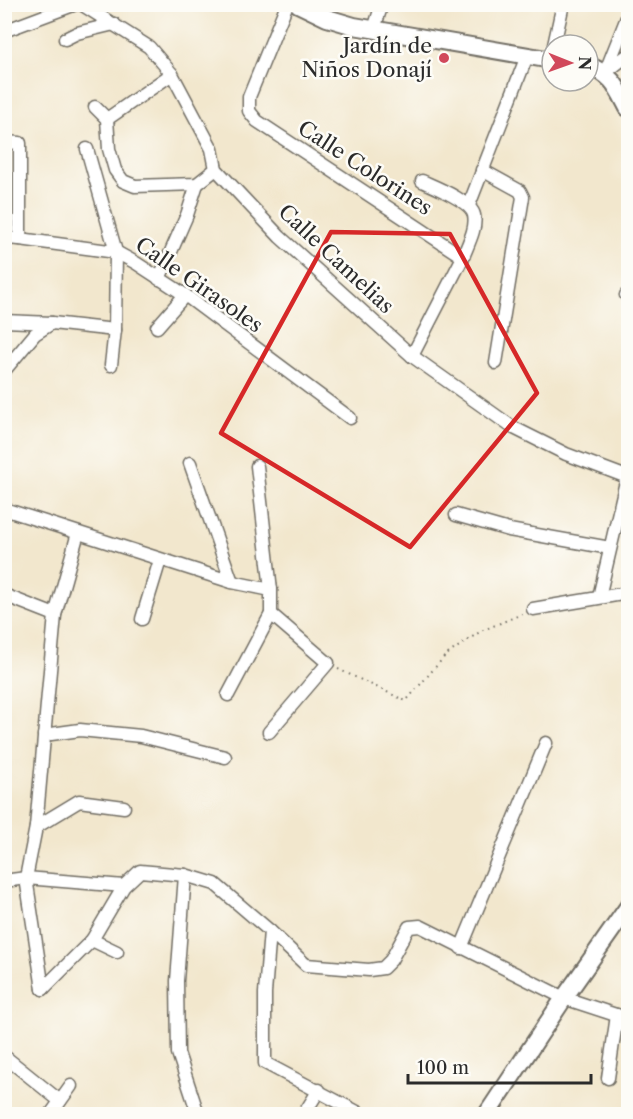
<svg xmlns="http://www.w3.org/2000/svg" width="633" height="1119" font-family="'Libre Caslon Text',serif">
<rect width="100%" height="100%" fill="#fdfcf7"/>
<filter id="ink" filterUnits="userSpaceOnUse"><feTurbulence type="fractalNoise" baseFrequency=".0167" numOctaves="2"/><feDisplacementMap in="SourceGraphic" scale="12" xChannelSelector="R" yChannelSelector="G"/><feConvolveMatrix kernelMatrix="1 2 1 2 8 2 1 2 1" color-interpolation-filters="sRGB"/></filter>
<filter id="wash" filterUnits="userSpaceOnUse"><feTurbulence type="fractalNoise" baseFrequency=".008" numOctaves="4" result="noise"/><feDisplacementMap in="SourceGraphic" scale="24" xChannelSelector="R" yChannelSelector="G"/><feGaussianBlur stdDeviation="1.35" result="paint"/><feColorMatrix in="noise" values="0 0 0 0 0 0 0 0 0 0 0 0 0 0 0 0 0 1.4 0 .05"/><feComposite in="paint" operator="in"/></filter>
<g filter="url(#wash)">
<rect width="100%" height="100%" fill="#f2e7cd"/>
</g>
<g filter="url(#ink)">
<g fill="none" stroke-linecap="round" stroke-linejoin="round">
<defs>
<g id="street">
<polyline points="81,4 149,47 172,74 212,149 216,169 280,237 412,356 512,427 566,454 627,477"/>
<polyline points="287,4 249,97 249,111 257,121 463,257 412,356"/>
<polyline points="374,29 382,4"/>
<polyline points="4,31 76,4"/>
<polyline points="65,39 77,33 114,24"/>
<polyline points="554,45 563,4"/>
<polyline points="606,72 628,55"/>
<polyline points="605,73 628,15"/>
<polyline points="95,107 107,119 109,149 115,170 123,181 135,186 197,184 216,169"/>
<polyline points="107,119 172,74"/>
<polyline points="4,142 20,143 20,239"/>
<polyline points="87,149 116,252 115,330 111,365"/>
<polyline points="482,170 520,191 523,197 496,363"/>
<path d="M 422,181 C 435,187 471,201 474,215 C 477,228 468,244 463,257"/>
<polyline points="469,205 527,56"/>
<polyline points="4,238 20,239 116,252 136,263 185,295 350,418"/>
<polyline points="159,279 187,215 197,184"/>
<polyline points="626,295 628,296"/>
<polyline points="4,321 52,323 115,330"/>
<polyline points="157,327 185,295"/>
<polyline points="4,371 35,334 52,323"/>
<polyline points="190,463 232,582"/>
<polyline points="257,466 271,590"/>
<polyline points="4,509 232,582 271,590 271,614 328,663 269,732"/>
<polyline points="456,515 509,530 610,548"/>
<polyline points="4,595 55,615"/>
<polyline points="599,597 628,473"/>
<polyline points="533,609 628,593"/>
<polyline points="142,619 160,560"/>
<polyline points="228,695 271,614"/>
<polyline points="44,735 80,730 141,736 225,757"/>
<polyline points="36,827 79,801 124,807"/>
<polyline points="185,875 177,981 178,1053 198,1114"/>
<polyline points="4,881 26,878 124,886"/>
<polyline points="270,931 265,993 265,1063 361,1114"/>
<polyline points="461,948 546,743"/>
<polyline points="117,952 92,940 124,886 140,871 185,875 215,884 270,931 306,965 369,970 383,968 391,960 409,927 420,926 564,998 628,1019"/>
<polyline points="43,989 26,878 36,827 55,615 78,533"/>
<polyline points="43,989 92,940"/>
<polyline points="4,1056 60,1101"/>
<polyline points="608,1078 617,1015"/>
<polyline points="51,1114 71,1086"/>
<polyline points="304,1114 319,1090"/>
</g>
<g id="secondary">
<polyline points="298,4 327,18 354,26 552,60"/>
<path d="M 588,65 C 613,76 616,85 628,108"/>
<polyline points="487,1114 564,998 628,907"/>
</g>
</defs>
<!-- street casing -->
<use href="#street" stroke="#716d64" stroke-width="15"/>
<!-- secondary casing -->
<use href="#secondary" stroke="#716d64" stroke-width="20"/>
<!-- path -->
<polyline stroke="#716d64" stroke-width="2" stroke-dasharray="1.5 4.5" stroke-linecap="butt" points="338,669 406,701 445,656 481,631 522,614"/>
<!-- street -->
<use href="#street" stroke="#fff" stroke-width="12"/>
<!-- secondary -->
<use href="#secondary" stroke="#fff" stroke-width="16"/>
</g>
</g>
<!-- marked area -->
<path fill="none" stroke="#d62828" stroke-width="4.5" stroke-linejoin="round" d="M 331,232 L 450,234 L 537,393 L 410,547 L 221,433 Z"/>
<!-- markers -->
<circle fill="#d1495b" stroke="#fdfcf7" stroke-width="2" cx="444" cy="58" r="6"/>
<g text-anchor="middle" stroke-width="5" stroke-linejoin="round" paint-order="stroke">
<!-- poi labels -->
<g font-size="21" fill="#2b2b2b" stroke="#fdfcf7" text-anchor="end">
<text x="432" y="53">Jardín de<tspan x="432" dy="24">Niños Donají</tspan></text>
</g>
<!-- street labels -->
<g font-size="21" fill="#2b2b2b" stroke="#fdfcf7">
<text transform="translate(365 168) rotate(33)" y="7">Calle Colorines</text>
<text transform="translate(336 259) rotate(43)" y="7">Calle Camelias</text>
<text transform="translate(199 285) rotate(35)" y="7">Calle Girasoles</text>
</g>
</g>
<!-- margin -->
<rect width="633" height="1119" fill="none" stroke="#fdfcf7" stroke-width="24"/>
<!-- north arrow -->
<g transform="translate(570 63) rotate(91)"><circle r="28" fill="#fdfcf7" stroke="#a9a8a5" stroke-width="1.5"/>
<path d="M0-4.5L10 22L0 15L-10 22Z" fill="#d1495b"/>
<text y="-9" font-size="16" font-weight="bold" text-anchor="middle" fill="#2b2b2b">N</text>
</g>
<!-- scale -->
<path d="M408 1074v9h183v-9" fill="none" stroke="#2b2b2b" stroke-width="3"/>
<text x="417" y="1074" font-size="18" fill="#2b2b2b" stroke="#fdfcf7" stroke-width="4.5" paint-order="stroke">100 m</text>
</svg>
